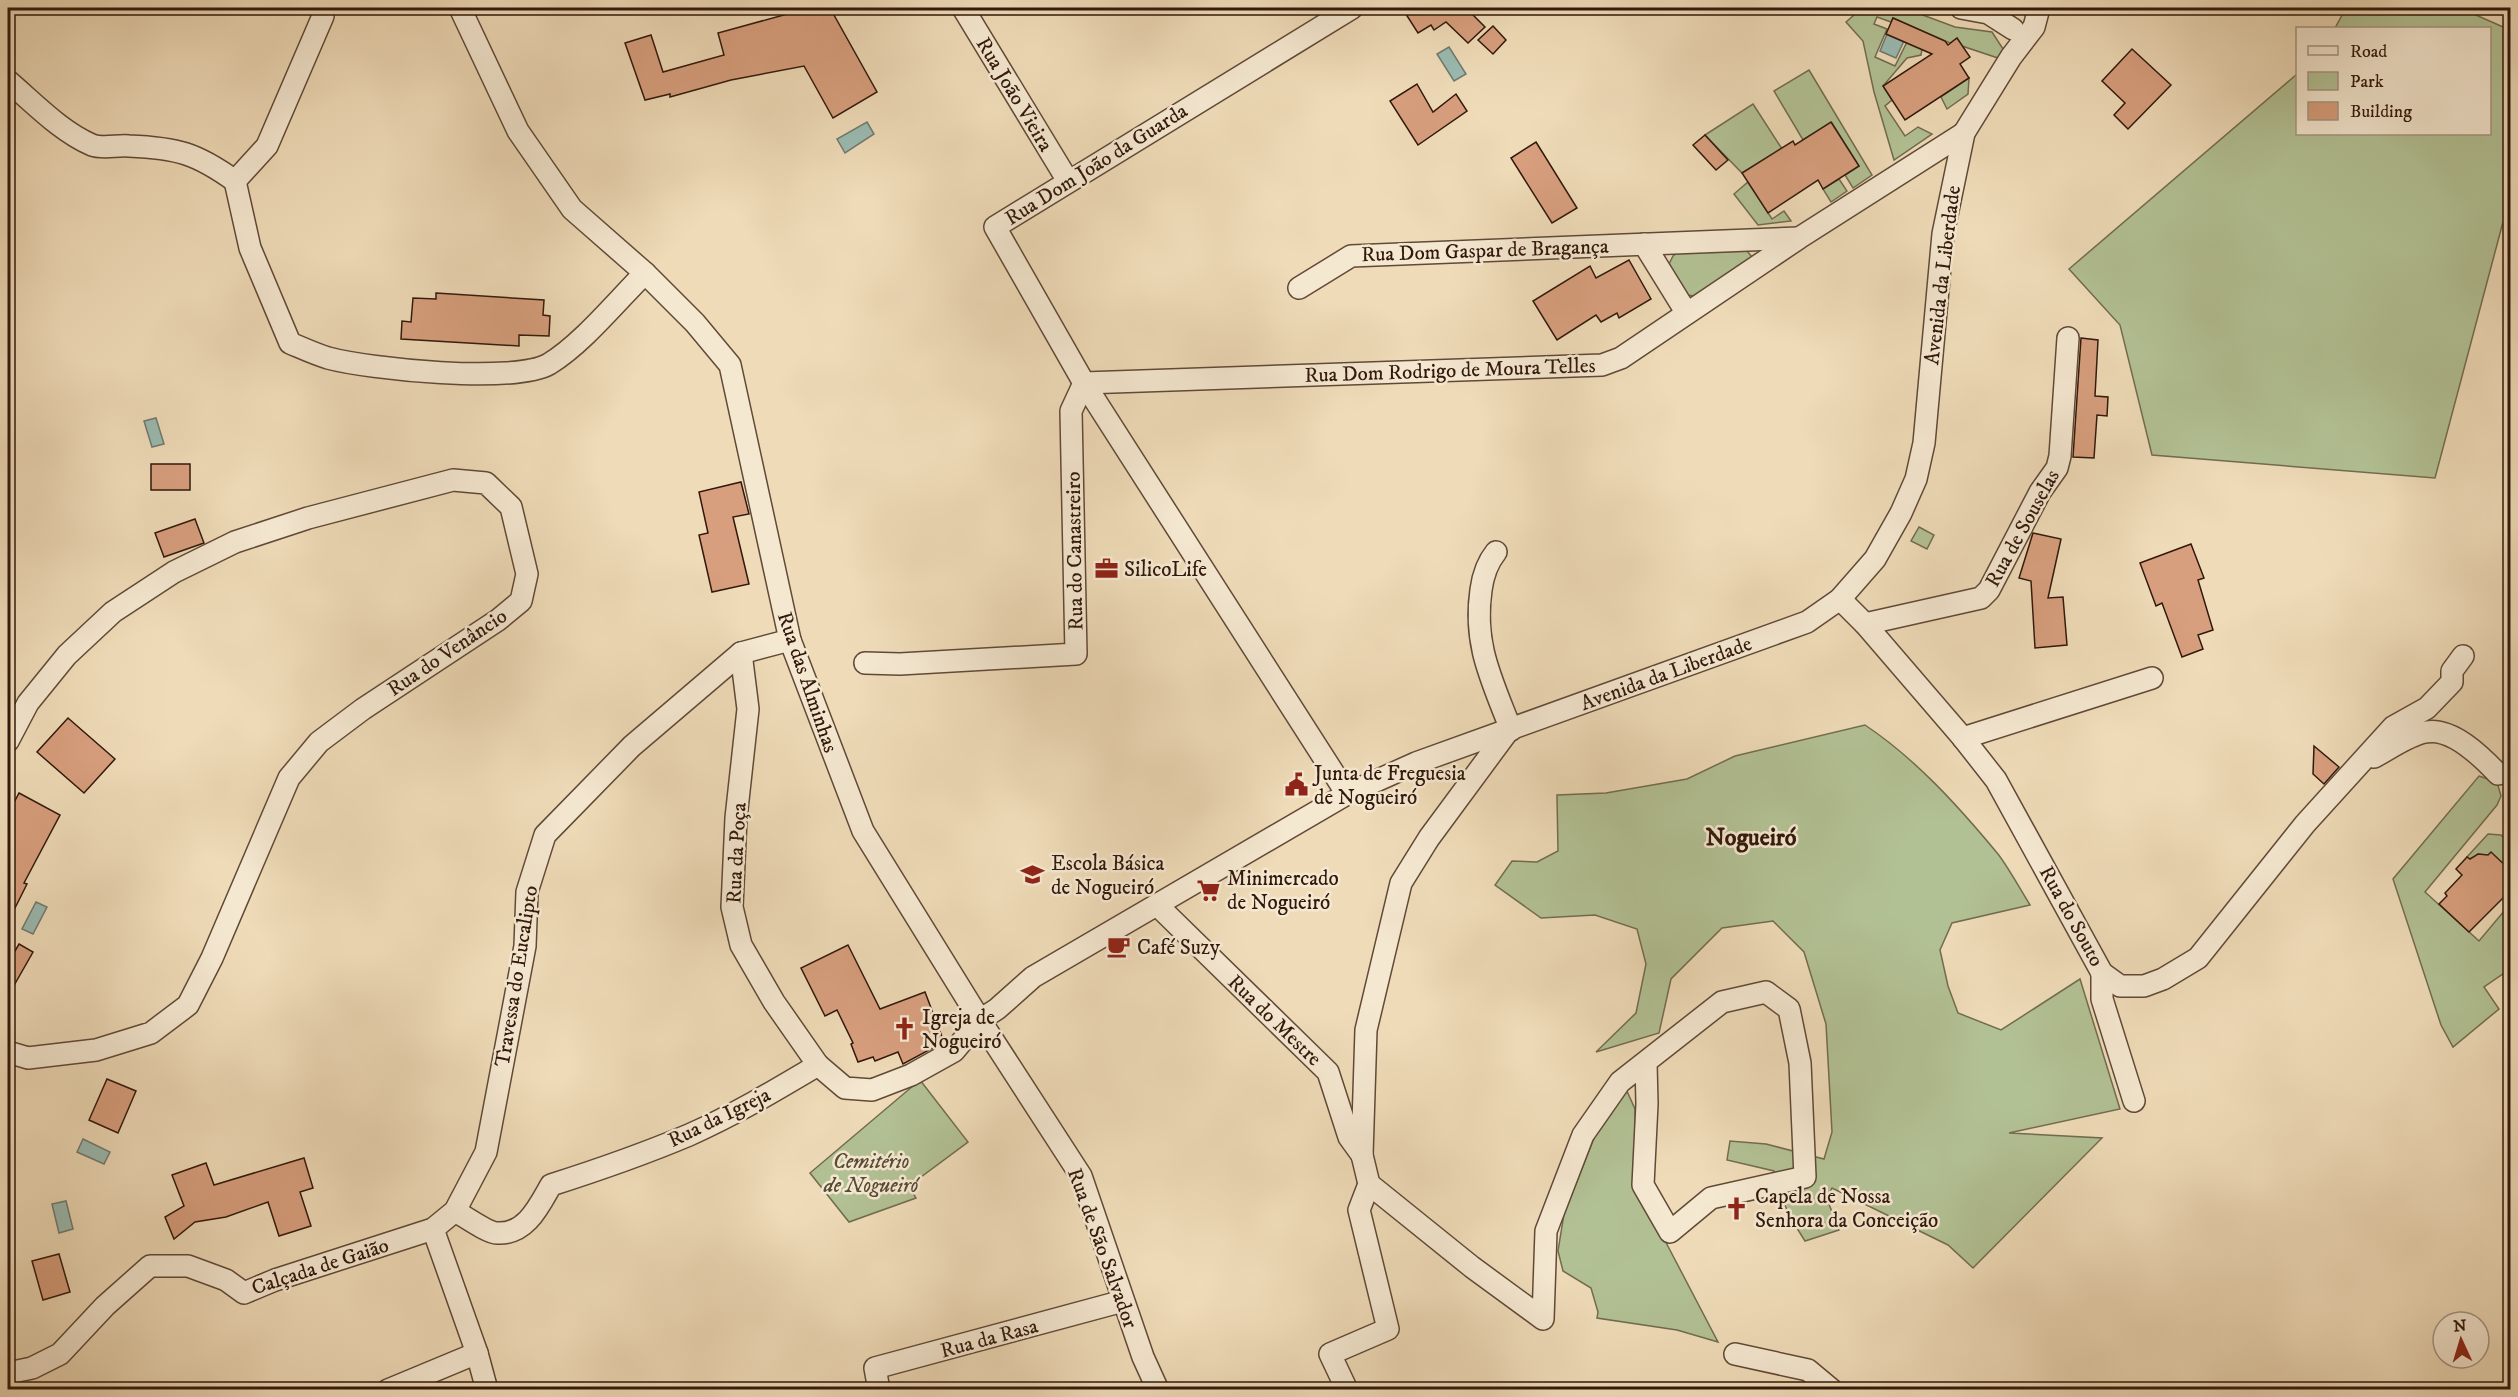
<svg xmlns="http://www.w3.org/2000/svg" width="2518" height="1397" font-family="'IM FELL DW Pica',serif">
<rect width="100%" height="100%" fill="#efdbb8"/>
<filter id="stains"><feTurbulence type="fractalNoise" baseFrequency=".00333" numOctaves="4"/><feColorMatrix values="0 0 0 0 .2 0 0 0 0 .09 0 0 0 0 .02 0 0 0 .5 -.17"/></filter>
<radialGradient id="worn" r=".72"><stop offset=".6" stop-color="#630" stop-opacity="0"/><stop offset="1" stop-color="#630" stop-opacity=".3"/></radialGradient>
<!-- green -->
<g fill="#b2c194" stroke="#726c50" stroke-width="1.5">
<polygon points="1862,8 1904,8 1955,27 1992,32 2007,55 2004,60 1962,46 1957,38 1950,43 1893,18 1891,22 1877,17 1874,24 1887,29 1875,57 1895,66 1907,42 1922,49 1921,55 1907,58 1883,86 1892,100 1885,106 1905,136 1918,127 1932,134 1894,160 1874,92 1863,41 1846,22"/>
<polygon points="2346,8 2460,8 2510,30 2510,222 2503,222 2435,478 2152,455 2120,325 2069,269 2297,74 2298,134 2490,134 2490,28 2335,28"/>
<polygon points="1809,70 1872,175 1853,188 1845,175 1859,166 1832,123 1803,140 1774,91"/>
<polygon points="1969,78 1968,94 1947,109 1941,97"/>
<polygon points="1753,104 1784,152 1762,161 1742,173 1705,135"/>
<polygon points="1839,179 1847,191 1831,202 1823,189"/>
<polygon points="1748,182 1772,219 1784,211 1791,221 1758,225 1734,194"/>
<polygon points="1747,251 1752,257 1696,296 1686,295 1669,264 1673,256 1677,253"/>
<polygon points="1919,527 1934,535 1927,549 1911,541"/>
<path d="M 1865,725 C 1916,759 1959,807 1998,854 C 2010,870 2020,889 2030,905 L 1952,923 L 1940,950 L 1948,986 L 1958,1013 L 2001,1030 L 2080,979 L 2120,1109 L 2009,1133 L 2102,1138 L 1973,1268 L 1948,1245 L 1832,1188 L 1827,1199 L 1839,1230 L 1805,1241 L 1788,1214 L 1774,1171 L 1727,1160 L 1730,1141 L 1766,1144 L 1824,1159 L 1832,1132 L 1826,1024 L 1804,952 L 1773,921 L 1722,928 L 1671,979 L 1659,1033 L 1596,1052 L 1636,1013 L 1646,964 L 1637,929 L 1595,915 L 1541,918 L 1495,885 L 1512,861 L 1537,862 L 1558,851 L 1557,795 L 1606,793 L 1687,779 L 1735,756 Z"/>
<polygon points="2479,776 2497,782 2501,796 2497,805 2425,892 2479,941 2510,904 2510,969 2484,987 2499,1009 2453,1047 2441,1025 2393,879"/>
<polygon points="2488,834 2501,835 2505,839 2506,866 2485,855 2478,854 2472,861 2467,857"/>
<polygon points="920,1080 968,1142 909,1186 916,1198 849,1222 810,1173"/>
<polygon points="1626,1089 1635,1109 1636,1167 1660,1231 1718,1342 1677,1330 1597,1318 1598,1312 1591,1288 1563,1271 1558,1251 1564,1214 1596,1133"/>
</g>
<!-- water -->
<g fill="#9abbb2" stroke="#707a70" stroke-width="1.5">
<polygon points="1887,34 1904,41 1896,58 1880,51"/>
<polygon points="1449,47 1466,74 1454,81 1437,54"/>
<polygon points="867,122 874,134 845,153 837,139"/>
<polygon points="156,418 164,444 152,447 144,421"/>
<polygon points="36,902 47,907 33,934 22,929"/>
<polygon points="83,1139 110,1152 104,1164 77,1152"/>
<polygon points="66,1201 73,1229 59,1233 52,1204"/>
</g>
<!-- building -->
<g fill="#d89f7e" stroke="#31180c" stroke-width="1.5">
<polygon points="809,8 830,8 877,92 833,118 804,66 731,80 670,97 670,94 645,100 625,43 651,35 663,72 724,55 718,33"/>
<polygon points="1402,8 1480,8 1471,13 1485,27 1468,43 1446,22 1434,30 1431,25 1418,33"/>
<polygon points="1893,18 1945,41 1948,45 1957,38 1970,57 1960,64 1969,78 1905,120 1883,86 1932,54 1886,34"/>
<polygon points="1493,26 1506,40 1493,54 1478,40"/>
<polygon points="2132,49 2171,85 2128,129 2114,115 2125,103 2102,81"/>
<polygon points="1417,84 1433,112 1456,94 1467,111 1418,145 1390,101"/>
<polygon points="1831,122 1859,166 1823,189 1818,180 1768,213 1742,173 1793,141 1795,145"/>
<polygon points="1705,135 1728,160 1716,170 1693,145"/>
<polygon points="1536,142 1577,208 1552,223 1511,158"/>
<polygon points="1629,260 1651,299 1619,318 1617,313 1601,322 1596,315 1557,340 1533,301 1590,266 1596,278"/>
<polygon points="436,293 544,300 543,315 550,316 549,336 519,335 519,346 401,339 402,321 411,322 413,298 436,299"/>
<polygon points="2081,338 2098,340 2095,396 2108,397 2107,416 2097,415 2094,458 2073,457"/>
<rect x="151" y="464" width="39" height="26"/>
<polygon points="741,482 749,514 733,517 749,584 712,592 699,535 708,533 699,492"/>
<polygon points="195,519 204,543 164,557 155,533"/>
<polygon points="2033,533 2061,539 2048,598 2063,597 2067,645 2035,648 2031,581 2019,578"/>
<polygon points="2191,544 2204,578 2198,580 2213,630 2198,635 2203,649 2182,657 2162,603 2156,606 2140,563"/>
<polygon points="68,718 115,759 84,793 37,752"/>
<polygon points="2314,746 2339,767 2324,784 2313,774"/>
<polygon points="19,793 60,815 24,883 27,884 8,922 8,840 13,829 8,826 8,814"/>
<polygon points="2491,852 2510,870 2504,877 2511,883 2511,890 2469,932 2439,904 2447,896 2445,893 2462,875 2456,869 2467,857 2470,859 2478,854 2488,855"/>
<polygon points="19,944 33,952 8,996 8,963"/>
<polygon points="848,945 880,1009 925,992 944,1042 903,1064 898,1052 875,1061 873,1057 858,1062 851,1044 853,1043 837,1010 825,1016 801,968"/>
<polygon points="107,1079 136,1091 118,1133 89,1120"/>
<polygon points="304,1158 313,1188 300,1192 311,1226 279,1236 268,1202 226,1217 195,1222 174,1239 165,1217 184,1206 172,1175 206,1163 214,1185"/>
<polygon points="59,1254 70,1292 43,1300 32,1261"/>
</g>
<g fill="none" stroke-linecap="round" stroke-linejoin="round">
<defs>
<g id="minor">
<polyline points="460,8 518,131 572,209 645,273 695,323 730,365 790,640 863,831 980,1020 1081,1176 1143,1357 1158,1390"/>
<polyline points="963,8 1068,181"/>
<polyline points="1961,8 1988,13 2013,29"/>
<path d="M 8,81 C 34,103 60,131 92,145 C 102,149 117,145 129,146 C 177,148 196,153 235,181"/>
<path d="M 235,181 L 250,248 L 290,343 C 302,348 315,354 328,358 C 369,369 514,384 549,364 C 582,344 617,301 645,273"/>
<polyline points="235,181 267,146 323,16 323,8"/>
<polyline points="1644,244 1686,312"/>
<polyline points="1299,288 1351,256 1798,238"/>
<polyline points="1084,383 1602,365 1621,358 1799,238 1964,133"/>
<path d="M 1496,552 C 1487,563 1483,575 1481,590 C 1473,645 1492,680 1511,730"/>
<polyline points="1840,599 1865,624 1963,738 1996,780 2102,973 2120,986 2144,986 2163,979 2198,958 2305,824 2393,727 2427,708 2452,682 2452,671 2463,656"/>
<polyline points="1865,624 1981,598 1989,590 2040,492 2057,468 2060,456 2068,338"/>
<polyline points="741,653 748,709 736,818 732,907 741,945 774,1002 818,1065"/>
<polyline points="865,663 900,664 1076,654 1071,411 1084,383"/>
<polyline points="1508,731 1429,838 1401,883 1366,1030 1362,1155 1369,1184 1472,1267 1543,1319 1546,1231 1583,1135 1620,1082 1722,1002 1766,992 1789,1009 1800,1063 1805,1177 1711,1198 1670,1232 1643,1185 1647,1104 1646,1063"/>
<polyline points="1963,738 2152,678"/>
<polyline points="8,741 28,703 67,655 113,612 174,572 235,542 308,518 453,480 486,483 511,507 527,574 521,601 498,620 363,709 319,742 289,778 212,958 188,1005 151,1033 96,1050 28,1058 8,1052"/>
<path d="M 2374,757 C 2390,749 2408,735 2426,732 C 2452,727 2482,757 2498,774"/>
<polyline points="1347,794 1084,383 995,227 1352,8"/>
<polyline points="1157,905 1328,1072 1349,1137 1362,1155"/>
<polyline points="2102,973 2102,999 2134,1101"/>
<path d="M 455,1211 C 464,1216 488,1233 497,1233 C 526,1235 539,1206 551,1185 C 598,1170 644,1154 689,1135 C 734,1115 776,1090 818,1065 L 845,1088 L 872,1090 L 911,1075 L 954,1051 L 980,1020 L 997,1009 L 1033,977 L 1347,794 L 1416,763 L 1807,622 L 1840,599 L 1875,559 L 1901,513 L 1916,479 L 1924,443 L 1943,234 L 1964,133 L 2011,57 L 2034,27 L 2039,8"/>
<polyline points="433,1229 477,1353 487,1390"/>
<polyline points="1735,1354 1808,1370 1832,1390"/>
<polyline points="8,1373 32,1368 60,1354 105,1306 150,1266 188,1266 226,1280 244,1293 275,1280 433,1229 455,1211 486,1152 525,946 527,892 545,835 632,746 741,653 790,640"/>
<polyline points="388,1390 477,1353"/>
<polyline points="879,1390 875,1368 1123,1301"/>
<polyline points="1347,1390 1330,1354 1388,1329 1359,1210 1369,1184"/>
</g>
</defs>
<!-- minor casing -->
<use href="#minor" stroke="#604937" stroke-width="24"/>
<!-- minor -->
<use href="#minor" stroke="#f5e8d1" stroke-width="21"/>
</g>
<!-- icons -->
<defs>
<symbol id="office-bare" viewBox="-9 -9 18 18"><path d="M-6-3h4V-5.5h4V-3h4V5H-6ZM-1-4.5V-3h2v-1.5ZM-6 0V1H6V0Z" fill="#8f2418" stroke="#f5e8d1" stroke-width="2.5" paint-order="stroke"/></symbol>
<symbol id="civic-bare" viewBox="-9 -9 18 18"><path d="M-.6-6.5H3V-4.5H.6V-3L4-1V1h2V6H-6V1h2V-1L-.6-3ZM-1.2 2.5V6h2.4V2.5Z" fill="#8f2418" stroke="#f5e8d1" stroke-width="2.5" paint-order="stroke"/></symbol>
<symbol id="school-bare" viewBox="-9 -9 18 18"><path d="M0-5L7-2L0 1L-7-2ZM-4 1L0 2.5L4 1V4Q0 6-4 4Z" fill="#8f2418" stroke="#f5e8d1" stroke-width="2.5" paint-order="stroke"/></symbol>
<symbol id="supermarket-bare" viewBox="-9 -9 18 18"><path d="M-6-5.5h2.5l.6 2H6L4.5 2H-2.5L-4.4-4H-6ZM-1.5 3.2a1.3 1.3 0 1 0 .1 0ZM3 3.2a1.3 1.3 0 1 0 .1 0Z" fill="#8f2418" stroke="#f5e8d1" stroke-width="2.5" paint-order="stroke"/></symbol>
<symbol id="cafe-bare" viewBox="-9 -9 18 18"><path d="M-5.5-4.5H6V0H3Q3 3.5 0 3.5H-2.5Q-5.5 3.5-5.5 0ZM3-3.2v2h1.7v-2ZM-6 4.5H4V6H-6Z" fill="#8f2418" stroke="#f5e8d1" stroke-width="2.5" paint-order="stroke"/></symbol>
<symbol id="church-bare" viewBox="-9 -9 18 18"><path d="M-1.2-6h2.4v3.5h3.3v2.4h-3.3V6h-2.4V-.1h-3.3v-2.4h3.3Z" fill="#8f2418" stroke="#f5e8d1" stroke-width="2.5" paint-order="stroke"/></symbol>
</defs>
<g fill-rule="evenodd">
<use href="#office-bare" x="1090" y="552" width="33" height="33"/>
<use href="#civic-bare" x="1280" y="768" width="33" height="33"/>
<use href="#school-bare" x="1016" y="858" width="33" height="33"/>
<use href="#supermarket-bare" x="1192" y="874" width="33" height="33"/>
<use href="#cafe-bare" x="1102" y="930" width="33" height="33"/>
<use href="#church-bare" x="888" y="1012" width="33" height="33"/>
<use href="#church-bare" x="1720" y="1192" width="33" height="33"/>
</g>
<g text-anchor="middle" stroke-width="5" stroke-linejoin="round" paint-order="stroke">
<!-- street labels -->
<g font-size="21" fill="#31180c" stroke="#f5e8d1">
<text transform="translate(1015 94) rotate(59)" y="7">Rua João Vieira</text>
<text transform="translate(1096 164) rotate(-32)" y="7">Rua Dom João da Guarda</text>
<text transform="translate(1485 250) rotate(-2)" y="7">Rua Dom Gaspar de Bragança</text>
<text transform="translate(1942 275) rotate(-83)" y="7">Avenida da Liberdade</text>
<text transform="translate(1450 370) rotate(-2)" y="7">Rua Dom Rodrigo de Moura Telles</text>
<text transform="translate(2022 528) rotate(-61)" y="7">Rua de Souselas</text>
<text transform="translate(1074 551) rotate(-91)" y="7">Rua do Canastreiro</text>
<text transform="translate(447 652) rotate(-34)" y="7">Rua do Venâncio</text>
<text transform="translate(1666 673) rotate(-20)" y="7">Avenida da Liberdade</text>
<text transform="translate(808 682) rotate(71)" y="7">Rua das Alminhas</text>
<text transform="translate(736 853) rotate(-87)" y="7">Rua da Poça</text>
<text transform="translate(2072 916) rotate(61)" y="7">Rua do Souto</text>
<text transform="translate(516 976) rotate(-81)" y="7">Travessa do Eucalipto</text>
<text transform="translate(1275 1020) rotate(44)" y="7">Rua do Mestre</text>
<text transform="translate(719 1117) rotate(-26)" y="7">Rua da Igreja</text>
<text transform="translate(1103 1248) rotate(70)" y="7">Rua de São Salvador</text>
<text transform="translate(320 1266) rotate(-18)" y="7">Calçada de Gaião</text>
<text transform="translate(989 1338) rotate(-15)" y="7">Rua da Rasa</text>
</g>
<!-- poi labels -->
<g font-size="21" fill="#31180c" stroke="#f5e8d1" text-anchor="start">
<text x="1124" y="576">SilicoLife</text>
<text x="1314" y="780">Junta de Freguesia<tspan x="1314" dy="24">de Nogueiró</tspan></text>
<text x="1051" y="870">Escola Básica<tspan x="1051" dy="24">de Nogueiró</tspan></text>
<text x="1227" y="885">Minimercado<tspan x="1227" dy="24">de Nogueiró</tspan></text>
<text x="1137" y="954">Café Suzy</text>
<text x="922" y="1024">Igreja de<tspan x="922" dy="24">Nogueiró</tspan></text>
<text x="1755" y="1203">Capela de Nossa<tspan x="1755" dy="24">Senhora da Conceição</tspan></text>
</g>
<!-- park labels -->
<g font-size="21" font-style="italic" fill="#584b35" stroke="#f5e8d1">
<text x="871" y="1168">Cemitério<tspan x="871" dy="24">de Nogueiró</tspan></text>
</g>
<!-- quarter labels -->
<g font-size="24" font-weight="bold" fill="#31180c" stroke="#f5e8d1">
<text x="1751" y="845">Nogueiró</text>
</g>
</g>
<!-- margin -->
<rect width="2518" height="1397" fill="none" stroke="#efdbb8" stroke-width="30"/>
<rect x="9" y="9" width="2500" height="1379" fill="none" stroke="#31180c" stroke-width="3"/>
<rect x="15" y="15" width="2488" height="1367" fill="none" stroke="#31180c" stroke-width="1.5"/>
<!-- legend -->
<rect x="2296" y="27" width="195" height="108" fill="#f5e8d1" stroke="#a79582" stroke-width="1.5"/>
<rect x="2308" y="46" width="30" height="9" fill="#f5e8d1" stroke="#a79582" stroke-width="1.5"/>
<text x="2350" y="57" font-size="18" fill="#31180c">Road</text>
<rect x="2308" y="72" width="30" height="18" fill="#b2c194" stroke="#a79582" stroke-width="1.5"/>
<text x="2350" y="87" font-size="18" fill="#31180c">Park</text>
<rect x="2308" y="102" width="30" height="18" fill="#d89f7e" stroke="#a79582" stroke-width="1.5"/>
<text x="2350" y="117" font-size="18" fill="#31180c">Building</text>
<!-- north arrow -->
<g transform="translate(2461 1340) rotate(356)"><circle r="28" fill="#f5e8d1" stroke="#a79582" stroke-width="1.5"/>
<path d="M0-4.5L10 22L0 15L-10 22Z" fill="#8f2418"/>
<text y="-9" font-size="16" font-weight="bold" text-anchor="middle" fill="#31180c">N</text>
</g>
<rect width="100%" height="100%" filter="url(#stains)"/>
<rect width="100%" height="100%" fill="url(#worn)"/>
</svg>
